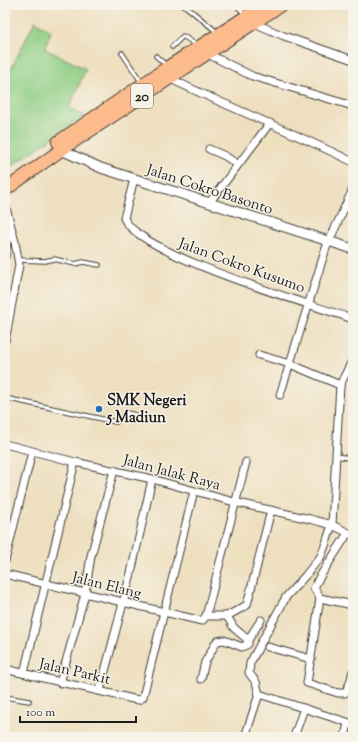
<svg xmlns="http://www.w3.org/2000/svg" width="358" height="742" font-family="'Sorts Mill Goudy',serif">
<rect width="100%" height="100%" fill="#f7f3e8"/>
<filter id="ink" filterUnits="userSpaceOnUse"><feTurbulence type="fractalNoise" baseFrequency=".025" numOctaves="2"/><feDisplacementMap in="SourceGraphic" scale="8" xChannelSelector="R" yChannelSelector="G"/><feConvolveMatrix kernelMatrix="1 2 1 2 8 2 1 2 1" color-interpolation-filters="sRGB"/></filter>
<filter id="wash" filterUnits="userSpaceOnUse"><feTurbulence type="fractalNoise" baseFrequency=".012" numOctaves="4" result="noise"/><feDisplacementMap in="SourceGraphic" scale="16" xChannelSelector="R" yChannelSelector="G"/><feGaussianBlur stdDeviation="0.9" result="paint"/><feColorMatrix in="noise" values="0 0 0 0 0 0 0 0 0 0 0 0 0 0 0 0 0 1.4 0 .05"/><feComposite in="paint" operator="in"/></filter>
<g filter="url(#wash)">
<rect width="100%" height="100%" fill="#eedfbf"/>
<!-- green -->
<polygon fill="#8ecd84" stroke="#557450" points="35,21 51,31 45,49 86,69 69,108 85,116 11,166 5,158 5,81"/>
</g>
<g filter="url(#ink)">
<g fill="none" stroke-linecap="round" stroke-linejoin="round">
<defs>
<g id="service">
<polyline points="184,5 217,32"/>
<polyline points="236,5 245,14"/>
<polyline points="349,5 353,7"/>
<polyline points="172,47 183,36 198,46"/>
<polyline points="122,53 142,83"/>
<polyline points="156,56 167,66"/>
<polyline points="19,260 45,261 54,259 75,264 83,262 99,265"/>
<polyline points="5,398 116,422 127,413 136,415"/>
<polyline points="336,456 349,458 353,462"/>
<polyline points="5,697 29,701"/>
</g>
<g id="minor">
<polyline points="252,22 284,36 353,60"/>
<polyline points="206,53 252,76 353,106"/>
<path d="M 169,78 C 230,108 293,132 353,162"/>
<polyline points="209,149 225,156 237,164"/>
<path d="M 134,179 L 124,218 C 139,255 311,304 353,319"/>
<polyline points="209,203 270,123"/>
<polyline points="5,204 15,242 19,265 5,341"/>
<polyline points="5,257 9,225"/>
<polyline points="259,355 290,364 340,385"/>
<polyline points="280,395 326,248 353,189"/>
<polyline points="5,444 75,462 152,479 234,502 310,519 332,525 353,535"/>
<polyline points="348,533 319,578 314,588 320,598 353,605"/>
<polyline points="5,561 32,452"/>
<polyline points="5,574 202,621 206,616 211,597 246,462"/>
<polyline points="320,598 307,683 338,693 345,693 350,683 353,671"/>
<polyline points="206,616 227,616 247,605 271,510"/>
<polyline points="248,640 261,620"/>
<polyline points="268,647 311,659"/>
<polyline points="5,669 133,699 139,700 143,697 194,491"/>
<polyline points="24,673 75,462"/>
<polyline points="201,679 205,662 217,641 224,640 242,647 248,644 248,640 234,628 227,616"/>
<polyline points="60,683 85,594 91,556 114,470"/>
<polyline points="100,690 131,573 152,479"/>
<polyline points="259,694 353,724"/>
<polyline points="245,737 259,694 256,682 249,673 250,663 286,597 305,576 321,556 326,543 332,525 340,385 353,359"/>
<polyline points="294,737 304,708"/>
<polyline points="345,737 348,723"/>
</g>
<polyline id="tertiary" points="61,150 101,168 353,249"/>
<g id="trunk">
<polyline points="58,142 168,67 264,5"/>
<polyline points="5,190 61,150 281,5"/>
</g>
</defs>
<!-- service casing -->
<use href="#service" stroke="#3c3934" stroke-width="5.5"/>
<!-- minor casing -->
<use href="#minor" stroke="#3c3934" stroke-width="9"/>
<!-- tertiary casing -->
<use href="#tertiary" stroke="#3c3934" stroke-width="11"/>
<!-- trunk casing -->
<use href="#trunk" stroke="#3c3934" stroke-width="14"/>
<!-- service -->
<use href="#service" stroke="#fff" stroke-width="3.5"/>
<!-- minor -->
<use href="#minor" stroke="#fff" stroke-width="7"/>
<!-- tertiary -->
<use href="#tertiary" stroke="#fff" stroke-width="9"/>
<!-- trunk -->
<use href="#trunk" stroke="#fbbb8c" stroke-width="12"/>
</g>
</g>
<!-- markers -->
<circle fill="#1f6fb2" stroke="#f7f3e8" stroke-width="1.5" cx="99" cy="409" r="4"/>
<g text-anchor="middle" stroke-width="3" stroke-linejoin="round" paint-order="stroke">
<!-- shield labels -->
<rect fill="#f7f3e8" stroke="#5e5c59" stroke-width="1" x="131" y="84" width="22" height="24" rx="3"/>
<g font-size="14" font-weight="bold" fill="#1c1c1c">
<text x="142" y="101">20</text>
</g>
<!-- street labels -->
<g font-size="15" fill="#1c1c1c" stroke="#f7f3e8">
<text transform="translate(210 189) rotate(18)" y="5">Jalan Cokro Basonto</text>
<text transform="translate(242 265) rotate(20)" y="5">Jalan Cokro Kusumo</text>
<text transform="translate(172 472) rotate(15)" y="5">Jalan Jalak Raya</text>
<text transform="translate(107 585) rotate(14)" y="5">Jalan Elang</text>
<text transform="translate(75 671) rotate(13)" y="5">Jalan Parkit</text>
</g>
<!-- poi labels -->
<g font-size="15" font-weight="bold" fill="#1c1c1c" stroke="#f7f3e8" text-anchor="start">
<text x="107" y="405">SMK Negeri<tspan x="107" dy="17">5 Madiun</tspan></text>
</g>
</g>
<!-- margin -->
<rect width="358" height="742" fill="none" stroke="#f7f3e8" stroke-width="20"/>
<!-- scale -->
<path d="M20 716v6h116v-6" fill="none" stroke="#1c1c1c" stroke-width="2"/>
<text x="26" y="716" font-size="12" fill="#1c1c1c" stroke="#f7f3e8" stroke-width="3" paint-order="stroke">100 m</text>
</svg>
